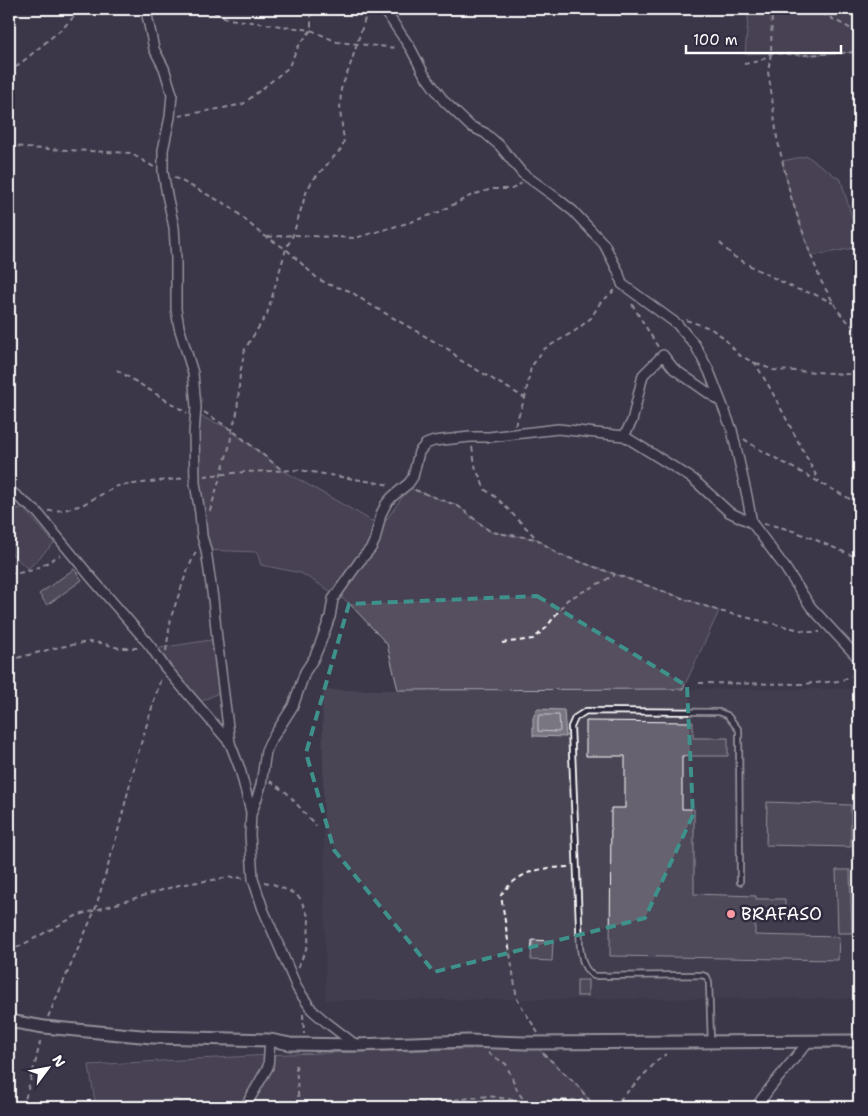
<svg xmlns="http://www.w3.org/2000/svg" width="868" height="1116" font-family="'Shantell Sans',sans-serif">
<rect width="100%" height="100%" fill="#3c3749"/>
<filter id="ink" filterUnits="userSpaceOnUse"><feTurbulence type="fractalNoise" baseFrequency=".02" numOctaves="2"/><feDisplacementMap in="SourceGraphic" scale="10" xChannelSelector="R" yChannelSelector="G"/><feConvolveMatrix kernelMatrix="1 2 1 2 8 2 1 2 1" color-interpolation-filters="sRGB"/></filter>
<g filter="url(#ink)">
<!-- built -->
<polygon fill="#494455" points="859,689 859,998 326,1000 322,690"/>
<!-- green -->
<g fill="#555060" stroke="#aaa8b0">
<polygon points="749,9 859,9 859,52 804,55 771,53 745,54"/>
<polygon points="807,156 841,180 859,242 859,247 811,256 791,197 782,161"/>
<polygon points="192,413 226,427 282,470 372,521 384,523 409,488 458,506 491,532 537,539 558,554 719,611 683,689 398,690 387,644 348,602 301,573 261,565 257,552 206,550"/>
<polygon points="23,508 54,543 28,569 9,551 9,510"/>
<polygon points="217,639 224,690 196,704 153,649"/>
<polygon points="536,1047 576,1084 595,1107 180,1107 178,1099 95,1102 89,1065 288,1054"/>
</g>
<!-- water -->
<polygon fill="#797682" stroke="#afadb4" points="537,709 564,710 566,737 533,736 533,718"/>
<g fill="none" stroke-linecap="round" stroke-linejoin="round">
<!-- shore -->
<polygon stroke="#c9c8cd" stroke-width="1" points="540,715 559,715 560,731 558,732 538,731 538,719"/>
</g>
<!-- building -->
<g fill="#666270" stroke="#fff">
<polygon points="74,569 82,580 47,605 39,594"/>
<polygon points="586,721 693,722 693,738 728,738 728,756 682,756 682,809 694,809 694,894 756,896 756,899 785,899 785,919 755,919 755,935 839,937 838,960 610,956 611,808 625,808 625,756 586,756"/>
<polygon points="767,802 851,805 851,847 766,845"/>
<polygon points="836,870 850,870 852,933 838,933"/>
<polygon points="532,940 553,941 552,961 531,960"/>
<rect x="577" y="980" width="11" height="16"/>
</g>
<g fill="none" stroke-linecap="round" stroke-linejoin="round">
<defs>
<path id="lane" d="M 711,1041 L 709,983 L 707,977 L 702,975 L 594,976 C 583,969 582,960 580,948 L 571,727 L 575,718 L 586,711 L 719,712 L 727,715 L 739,730 L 740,882"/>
<g id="street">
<polyline points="147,9 147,15 154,49 164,68 172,94 170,117 163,150 163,172 167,195 174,227 176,259 176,309 179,327 193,373 196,407 194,433 195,483 200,513 202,536 206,550 213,599 217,639 230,743 240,769 251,812 250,835 253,879 263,909 297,988 312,1010 326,1022 356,1045"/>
<polyline points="384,9 411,49 424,74 444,101 470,126 485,133 500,146 522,173 558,199 573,211 604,244 618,271 622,284 677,324 695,345 709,371 732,430 747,496 752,523 784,566 811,607 859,659"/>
<polyline points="624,436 632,421 643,375 663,355 674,369 720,401"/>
<polyline points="9,490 37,512 89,575 141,635 151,647 164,666 230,743"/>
<polyline points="252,812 257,798 261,785 266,751 270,742 293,706 305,672 314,658 320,644 330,617 333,599 359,562 371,548 375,540 381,514 386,504 392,497 409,483 413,477 419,452 426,444 434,441 470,437 489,437 558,429 624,436 693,479 729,512 752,523"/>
<polyline points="245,1107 268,1067 270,1040"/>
<polyline points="756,1107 770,1088 809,1041"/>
</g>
<polyline id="secondary" points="9,1021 44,1027 152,1037 270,1040 290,1044 356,1045 469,1041 526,1043 859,1041"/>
</defs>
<!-- lane casing -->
<use href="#lane" stroke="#fff" stroke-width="8"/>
<!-- street casing -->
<use href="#street" stroke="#fff" stroke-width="12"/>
<!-- secondary casing -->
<use href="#secondary" stroke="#fff" stroke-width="15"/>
<!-- path -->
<g stroke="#fff" stroke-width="2" stroke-dasharray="5 4" stroke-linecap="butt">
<polyline points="206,9 210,11 229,19 311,30 337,42 398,48"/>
<polyline points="772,9 771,53 768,72 771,90 777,138 791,197 809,250 821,281 839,312 853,327 859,335"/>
<polyline points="814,9 859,33"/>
<polyline points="744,64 760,61 771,53 804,55 859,52"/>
<polyline points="9,73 64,27 81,9"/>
<polyline points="179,116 218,109 243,104 288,68 298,47 311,30 311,9"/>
<polyline points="9,144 27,148 130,153 154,167"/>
<polyline points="174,177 231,207 260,233 286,249 318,279 330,285 350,291 369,304 451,351 460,360 525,398"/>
<polyline points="268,237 293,235 355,238 411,222 439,212 472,195 492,189 512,189 522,183"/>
<polyline points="720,243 733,256 756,269 796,289 814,294 833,303"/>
<polyline points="632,304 658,347"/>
<polyline points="686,320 710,328 723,337 739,355 755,363 770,388 819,481"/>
<polyline points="756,363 773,370 817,372 859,375"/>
<polyline points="117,370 187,413"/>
<polyline points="204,412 232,430 282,470"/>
<polyline points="515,425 525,398 531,367 544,349 575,331 591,318 600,303 615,290"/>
<polyline points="744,439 757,448 859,504"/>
<polyline points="472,447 476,470 481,479 484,489 497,498 537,539"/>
<polyline points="204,476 244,472 299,470 391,485"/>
<polyline points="415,490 458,506 491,532 537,539 558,554 719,611 809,632 820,632"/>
<polyline points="48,511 64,510 82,505 117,486 185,478"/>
<polyline points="210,511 230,444 232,430 237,413 240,374 245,349 267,314 286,249 293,235 307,190 313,180 342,148 344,140 340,111 341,89 349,69 368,9"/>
<path d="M 764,524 C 796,528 829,547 859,558"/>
<path d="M 9,573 C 32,574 41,566 60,555"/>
<polyline points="502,643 533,639 545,629 567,600 615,575"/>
<polyline points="166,651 171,617 186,574 196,551"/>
<polyline points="9,660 55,648 88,642 101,643 119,648 139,648"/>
<polyline points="699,683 802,684 840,681 859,673"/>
<polyline points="270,781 287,793 316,826"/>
<polyline points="264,882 273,884 293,893 300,898 309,918 308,944 298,968"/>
<polyline points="9,952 76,916 179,885 232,877 243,878"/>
<polyline points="303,1014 304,1034"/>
<polyline points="48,1017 95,910 117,835 136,760 161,678"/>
<path d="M 538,1033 L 517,999 L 501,895 C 520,870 539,868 569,867"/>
<polyline points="488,1053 506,1064 518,1092 529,1107"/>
<polyline points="543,1053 576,1084 595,1107"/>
<polyline points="296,1065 299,1107"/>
<polyline points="23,1107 36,1060 41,1038"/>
<polyline points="392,1107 489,1096 526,1102 552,1100 589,1100"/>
<polyline points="613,1107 657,1061 666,1054"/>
<polyline points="857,1107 859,1101"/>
</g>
<!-- lane -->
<use href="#lane" stroke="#2f2a3d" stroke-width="4.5"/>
<!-- street -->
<use href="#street" stroke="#2f2a3d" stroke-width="9"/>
<!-- secondary -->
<use href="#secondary" stroke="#2f2a3d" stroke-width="11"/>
</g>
</g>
<!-- marked area -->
<path d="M0 0H868V1116H0ZM 537,596 L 687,686 L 693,815 L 645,918 L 434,972 L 334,850 L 306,753 L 349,604 Z" fill="#3c3749" fill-opacity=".55" fill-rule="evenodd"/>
<path fill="none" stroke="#3f918b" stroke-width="4" stroke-dasharray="10 6" stroke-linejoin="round" d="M 537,596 L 687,686 L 693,815 L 645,918 L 434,972 L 334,850 L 306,753 L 349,604 Z"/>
<!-- markers -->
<circle fill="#ff9aa2" stroke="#2f2a3d" stroke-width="2" cx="731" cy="914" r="5"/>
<g text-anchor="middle" stroke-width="5" stroke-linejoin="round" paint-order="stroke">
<!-- poi labels -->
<g font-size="18" fill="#fff" stroke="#2f2a3d" text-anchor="start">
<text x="741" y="920">BRAFASO</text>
</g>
</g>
<!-- margin -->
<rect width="868" height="1116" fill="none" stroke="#2f2a3d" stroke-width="30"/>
<rect x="15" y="15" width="838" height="1086" fill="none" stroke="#fff" stroke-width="2" filter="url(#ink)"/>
<!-- north arrow -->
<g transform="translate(48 1068) rotate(58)" stroke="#2f2a3d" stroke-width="4" paint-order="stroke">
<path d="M0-4L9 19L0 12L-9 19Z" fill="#ffffff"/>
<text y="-8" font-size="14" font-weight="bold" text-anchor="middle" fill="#ffffff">N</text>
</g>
<!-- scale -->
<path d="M686 45v8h155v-8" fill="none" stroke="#ffffff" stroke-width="2.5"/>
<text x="693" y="45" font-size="15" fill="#ffffff" stroke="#2f2a3d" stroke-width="4" paint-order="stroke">100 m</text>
</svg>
